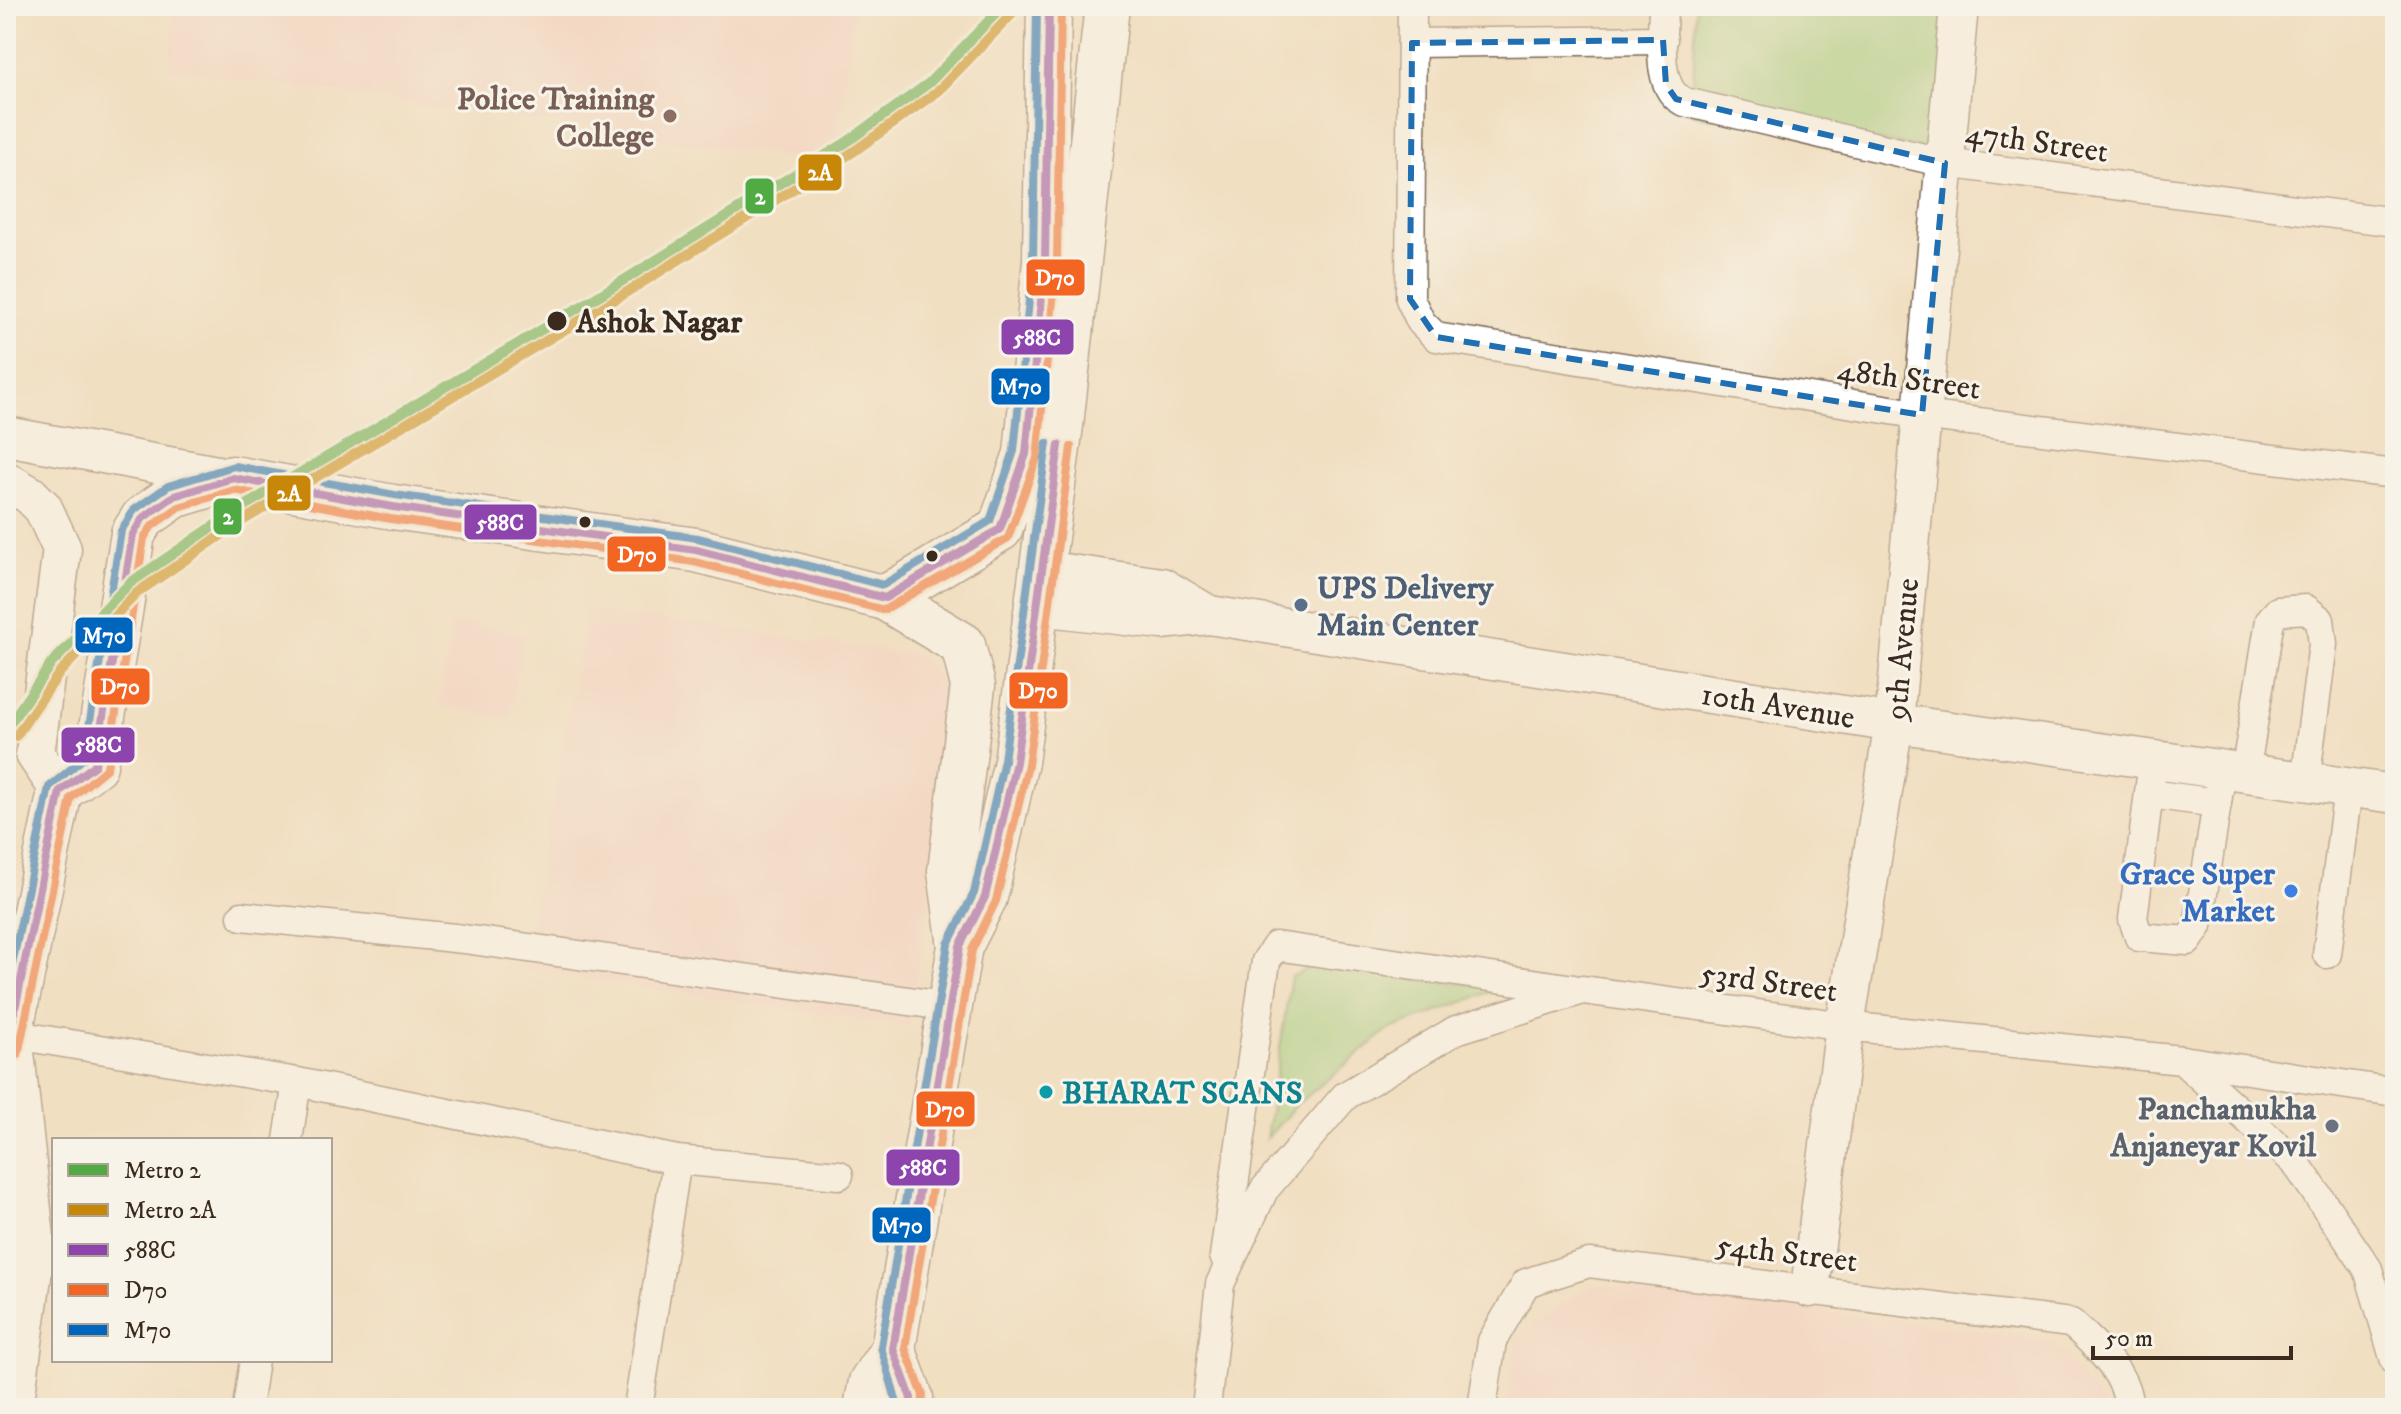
<svg xmlns="http://www.w3.org/2000/svg" width="2401" height="1414" font-family="'IM FELL DW Pica',serif">
<rect width="100%" height="100%" fill="#f7f3e8"/>
<filter id="ink" filterUnits="userSpaceOnUse"><feTurbulence type="fractalNoise" baseFrequency=".0125" numOctaves="2"/><feDisplacementMap in="SourceGraphic" scale="16" xChannelSelector="R" yChannelSelector="G"/><feConvolveMatrix kernelMatrix="1 2 1 2 8 2 1 2 1" color-interpolation-filters="sRGB"/></filter>
<filter id="wash" filterUnits="userSpaceOnUse"><feTurbulence type="fractalNoise" baseFrequency=".006" numOctaves="4" result="noise"/><feDisplacementMap in="SourceGraphic" scale="32" xChannelSelector="R" yChannelSelector="G"/><feGaussianBlur stdDeviation="1.8" result="paint"/><feColorMatrix in="noise" values="0 0 0 0 0 0 0 0 0 0 0 0 0 0 0 0 0 1.4 0 .05"/><feComposite in="paint" operator="in"/></filter>
<g filter="url(#wash)">
<rect width="100%" height="100%" fill="#f1dfc1"/>
<!-- built -->
<g fill="#f7d1c7">
<polygon points="175,6 855,6 834,163 167,69"/>
<polygon points="587,609 919,655 947,686 954,719 910,1027 523,969"/>
<polygon points="453,621 525,634 509,719 438,706"/>
<polygon points="1592,1284 2053,1339 2106,1408 1506,1408 1517,1334"/>
</g>
<!-- green -->
<g fill="#9cd081" stroke="#6c7d50" stroke-width="2">
<polygon points="1696,6 1959,6 1943,151 1692,114"/>
<polygon points="1312,967 1500,988 1388,1030 1296,1105 1266,1139 1291,977"/>
</g>
</g>
<g filter="url(#ink)">
<g fill="none" stroke-linecap="round" stroke-linejoin="round">
<defs>
<g id="street">
<polyline points="1412,6 1410,299 1421,322 1436,337 1922,415 2395,474"/>
<path d="M 1663,6 C 1663,33 1654,91 1685,102 L 1945,163 L 2395,222"/>
<polyline points="1412,43 1663,40"/>
<polyline points="2153,761 2133,919 2139,937 2188,941 2198,926 2222,770"/>
<polyline points="2245,774 2270,620 2278,611 2306,609 2320,620 2323,644 2305,782"/>
<polyline points="2149,794 2217,803"/>
<polyline points="242,916 464,939 952,1007"/>
<polyline points="2327,954 2348,788"/>
<polyline points="10,1034 297,1082 677,1160 839,1175"/>
<polyline points="2182,1060 2395,1092"/>
<polyline points="288,1140 297,1082"/>
<polyline points="1224,1256 1266,961 1276,946 1574,989"/>
<polyline points="247,1408 254,1360"/>
<polyline points="638,1408 677,1160"/>
<polyline points="1206,1408 1220,1284 1264,1190 1345,1096 1456,1030 1583,990 1845,1026 2182,1060 2295,1162 2368,1269 2395,1361"/>
<path d="M 1482,1408 L 1492,1341 L 1526,1283 L 1589,1263 L 2071,1323 C 2093,1342 2130,1376 2128,1408"/>
</g>
<g id="secondary">
<polyline points="6,436 233,478"/>
<polyline points="6,481 30,495 43,508 62,549 35,754 60,791"/>
<polyline points="1043,570 1162,587 1209,615"/>
<polyline points="1039,606 1161,620 1209,615 1894,723 2395,794"/>
<polyline points="1810,1288 1845,1026 1894,723 1959,6"/>
</g>
<g id="primary">
<polyline points="885,598 1000,529 1026,454 1045,261 1049,6"/>
<polyline points="960,946 985,897 1016,762 1061,425 1107,6"/>
<polyline points="10,1034 33,1247 11,1408"/>
<polyline points="6,1053 60,791 95,765 133,534 143,518 174,496 233,478 393,507 696,550 885,598 963,645 973,686 950,871 960,946 893,1349 911,1398 910,1408"/>
<polyline points="866,1408 871,1382 893,1349"/>
</g>
</defs>
<!-- street casing -->
<use href="#street" stroke="#7b6957" stroke-width="31"/>
<!-- secondary casing -->
<use href="#secondary" stroke="#7b6957" stroke-width="41"/>
<!-- primary casing -->
<use href="#primary" stroke="#7b6957" stroke-width="47"/>
<!-- street -->
<use href="#street" stroke="#fff" stroke-width="28"/>
<!-- secondary -->
<use href="#secondary" stroke="#fff" stroke-width="38"/>
<!-- primary -->
<use href="#primary" stroke="#fff" stroke-width="44"/>
<defs>
<g id="bus-1">
<polyline points="6,1053 60,791 95,765 133,534 143,518 174,496 233,478 393,507 696,550 885,598 1000,529 1026,454 1045,261 1049,6"/>
<polyline points="910,1408 911,1398 893,1349 960,946 985,897 1016,762 1059,445"/>
</g>
<g id="bus-2">
<polyline points="18,1055 71,798 107,768 144,538 152,526 179,507 234,490 391,519 694,562 884,610 1008,538 1037,458 1057,261 1061,6"/>
<polyline points="922,1408 923,1395 905,1348 972,950 996,901 1028,765 1071,447"/>
</g>
<g id="bus-3">
<polyline points="6,994 49,787 84,758 121,531 134,510 168,486 234,466 395,495 698,538 883,585 990,521 1014,451 1033,260 1037,6"/>
<polyline points="898,1407 881,1347 948,944 974,893 1004,760 1047,443"/>
</g>
</defs>
<!-- bus-1 casing -->
<use href="#bus-1" stroke="#f7f3e8" stroke-width="14"/>
<!-- bus-2 casing -->
<use href="#bus-2" stroke="#f7f3e8" stroke-width="14"/>
<!-- bus-3 casing -->
<use href="#bus-3" stroke="#f7f3e8" stroke-width="14"/>
<!-- bus-1 -->
<use href="#bus-1" stroke="#8e44ad" stroke-width="8"/>
<!-- bus-2 -->
<use href="#bus-2" stroke="#f26522" stroke-width="8"/>
<!-- bus-3 -->
<use href="#bus-3" stroke="#0065bd" stroke-width="8"/>
<defs>
<polyline id="metro-1" points="6,729 51,664 130,583 236,511 595,298 847,142 929,83 1003,6"/>
<polyline id="metro-2" points="16,736 60,672 138,592 242,521 601,308 853,152 937,92 1012,14"/>
</defs>
<!-- metro-1 casing -->
<use href="#metro-1" stroke="#f7f3e8" stroke-width="16"/>
<!-- metro-2 casing -->
<use href="#metro-2" stroke="#f7f3e8" stroke-width="16"/>
<!-- metro-1 -->
<use href="#metro-1" stroke="#51aa44" stroke-width="10"/>
<!-- metro-2 -->
<use href="#metro-2" stroke="#c88708" stroke-width="10"/>
</g>
</g>
<!-- marked area -->
<path d="M0 0H2401V1414H0ZM 1663,40 L 1666,85 L 1676,99 L 1945,163 L 1922,415 L 1436,337 L 1410,299 L 1412,43 Z" fill="#f1dfc1" fill-opacity=".55" fill-rule="evenodd"/>
<path fill="none" stroke="#1f6fb2" stroke-width="6" stroke-dasharray="16 10" stroke-linejoin="round" d="M 1663,40 L 1666,85 L 1676,99 L 1945,163 L 1922,415 L 1436,337 L 1410,299 L 1412,43 Z"/>
<!-- markers -->
<circle fill="#8d6e63" stroke="#f7f3e8" stroke-width="3" cx="670" cy="116" r="8"/>
<g fill="#3b2a1e" stroke="#f7f3e8" stroke-width="3">
<circle cx="557" cy="321" r="11"/>
<circle cx="585" cy="522" r="7"/>
<circle cx="932" cy="556" r="7"/>
</g>
<circle fill="#5c6f8a" stroke="#f7f3e8" stroke-width="3" cx="1301" cy="605" r="8"/>
<circle fill="#3f7fe0" stroke="#f7f3e8" stroke-width="3" cx="2291" cy="891" r="8"/>
<circle fill="#0f9aa8" stroke="#f7f3e8" stroke-width="3" cx="1046" cy="1092" r="8"/>
<circle fill="#6b7280" stroke="#f7f3e8" stroke-width="3" cx="2332" cy="1126" r="8"/>
<g text-anchor="middle" stroke-width="6" stroke-linejoin="round" paint-order="stroke">
<!-- education labels -->
<g font-size="32" font-weight="bold" fill="#785e54" stroke="#f7f3e8" text-anchor="end">
<text x="654" y="109">Police Training<tspan x="654" dy="37">College</tspan></text>
</g>
<!-- street labels -->
<g font-size="32" fill="#3b2a1e" stroke="#f7f3e8">
<text transform="translate(2037 141) rotate(8)" y="11">47th Street</text>
<text transform="translate(1909 378) rotate(8)" y="11">48th Street</text>
<text transform="translate(1901 649) rotate(-85)" y="11">9th Avenue</text>
<text transform="translate(1778 705) rotate(9)" y="11">10th Avenue</text>
<text transform="translate(1769 981) rotate(8)" y="11">53rd Street</text>
<text transform="translate(1787 1252) rotate(7)" y="11">54th Street</text>
</g>
<!-- stop labels -->
<g font-size="32" font-weight="bold" fill="#3b2a1e" stroke="#f7f3e8" text-anchor="start">
<text x="576" y="332">Ashok Nagar</text>
</g>
<!-- service labels -->
<g font-size="32" font-weight="bold" fill="#4e5e75" stroke="#f7f3e8" text-anchor="start">
<text x="1317" y="598">UPS Delivery<tspan x="1317" dy="37">Main Center</tspan></text>
</g>
<!-- shop labels -->
<g font-size="32" font-weight="bold" fill="#366cbe" stroke="#f7f3e8" text-anchor="end">
<text x="2275" y="884">Grace Super<tspan x="2275" dy="37">Market</tspan></text>
</g>
<!-- culture labels -->
<g font-size="32" font-weight="bold" fill="#0d838f" stroke="#f7f3e8" text-anchor="start">
<text x="1062" y="1103">BHARAT SCANS</text>
</g>
<!-- worship labels -->
<g font-size="32" font-weight="bold" fill="#5b616d" stroke="#f7f3e8" text-anchor="end">
<text x="2316" y="1119">Panchamukha<tspan x="2316" dy="37">Anjaneyar Kovil</tspan></text>
</g>
</g>
<g stroke="#f7f3e8" stroke-width="3">
<rect x="797" y="153" width="46" height="39" rx="8" fill="#c88708"/>
<rect x="744" y="177" width="31" height="38" rx="8" fill="#51aa44"/>
<rect x="1025" y="258" width="61" height="39" rx="8" fill="#f26522"/>
<rect x="1000" y="318" width="75" height="38" rx="8" fill="#8e44ad"/>
<rect x="990" y="367" width="61" height="39" rx="8" fill="#0065bd"/>
<rect x="266" y="474" width="46" height="38" rx="8" fill="#c88708"/>
<rect x="212" y="497" width="31" height="39" rx="8" fill="#51aa44"/>
<rect x="463" y="503" width="75" height="38" rx="8" fill="#8e44ad"/>
<rect x="606" y="535" width="61" height="38" rx="8" fill="#f26522"/>
<rect x="74" y="616" width="60" height="38" rx="8" fill="#0065bd"/>
<rect x="90" y="667" width="61" height="39" rx="8" fill="#f26522"/>
<rect x="1008" y="671" width="61" height="39" rx="8" fill="#f26522"/>
<rect x="60" y="726" width="76" height="38" rx="8" fill="#8e44ad"/>
<rect x="915" y="1090" width="61" height="38" rx="8" fill="#f26522"/>
<rect x="885" y="1148" width="76" height="39" rx="8" fill="#8e44ad"/>
<rect x="871" y="1206" width="61" height="38" rx="8" fill="#0065bd"/>
</g>
<g font-size="22" text-anchor="middle" font-weight="bold" fill="#fff">
<text x="820" y="180">2A</text>
<text x="760" y="204">2</text>
<text x="1055" y="285">D70</text>
<text x="1037" y="345">588C</text>
<text x="1020" y="394">M70</text>
<text x="289" y="501">2A</text>
<text x="228" y="524">2</text>
<text x="500" y="530">588C</text>
<text x="637" y="562">D70</text>
<text x="104" y="643">M70</text>
<text x="120" y="694">D70</text>
<text x="1038" y="698">D70</text>
<text x="98" y="752">588C</text>
<text x="945" y="1117">D70</text>
<text x="923" y="1175">588C</text>
<text x="901" y="1233">M70</text>
</g>
<!-- margin -->
<rect width="2401" height="1414" fill="none" stroke="#f7f3e8" stroke-width="32"/>
<!-- legend -->
<rect x="52" y="1138" width="280" height="224" fill="#f7f3e8" stroke="#aca397" stroke-width="2"/>
<rect x="68" y="1164" width="40" height="12" fill="#51aa44" stroke="#aca397" stroke-width="2"/>
<text x="124" y="1178" font-size="24" fill="#3b2a1e">Metro 2</text>
<rect x="68" y="1204" width="40" height="12" fill="#c88708" stroke="#aca397" stroke-width="2"/>
<text x="124" y="1218" font-size="24" fill="#3b2a1e">Metro 2A</text>
<rect x="68" y="1244" width="40" height="12" fill="#8e44ad" stroke="#aca397" stroke-width="2"/>
<text x="124" y="1258" font-size="24" fill="#3b2a1e">588C</text>
<rect x="68" y="1284" width="40" height="12" fill="#f26522" stroke="#aca397" stroke-width="2"/>
<text x="124" y="1298" font-size="24" fill="#3b2a1e">D70</text>
<rect x="68" y="1324" width="40" height="12" fill="#0065bd" stroke="#aca397" stroke-width="2"/>
<text x="124" y="1338" font-size="24" fill="#3b2a1e">M70</text>
<!-- scale -->
<path d="M2093 1346v12h198v-12" fill="none" stroke="#3b2a1e" stroke-width="4"/>
<text x="2105" y="1346" font-size="24" fill="#3b2a1e" stroke="#f7f3e8" stroke-width="6" paint-order="stroke">50 m</text>
</svg>
